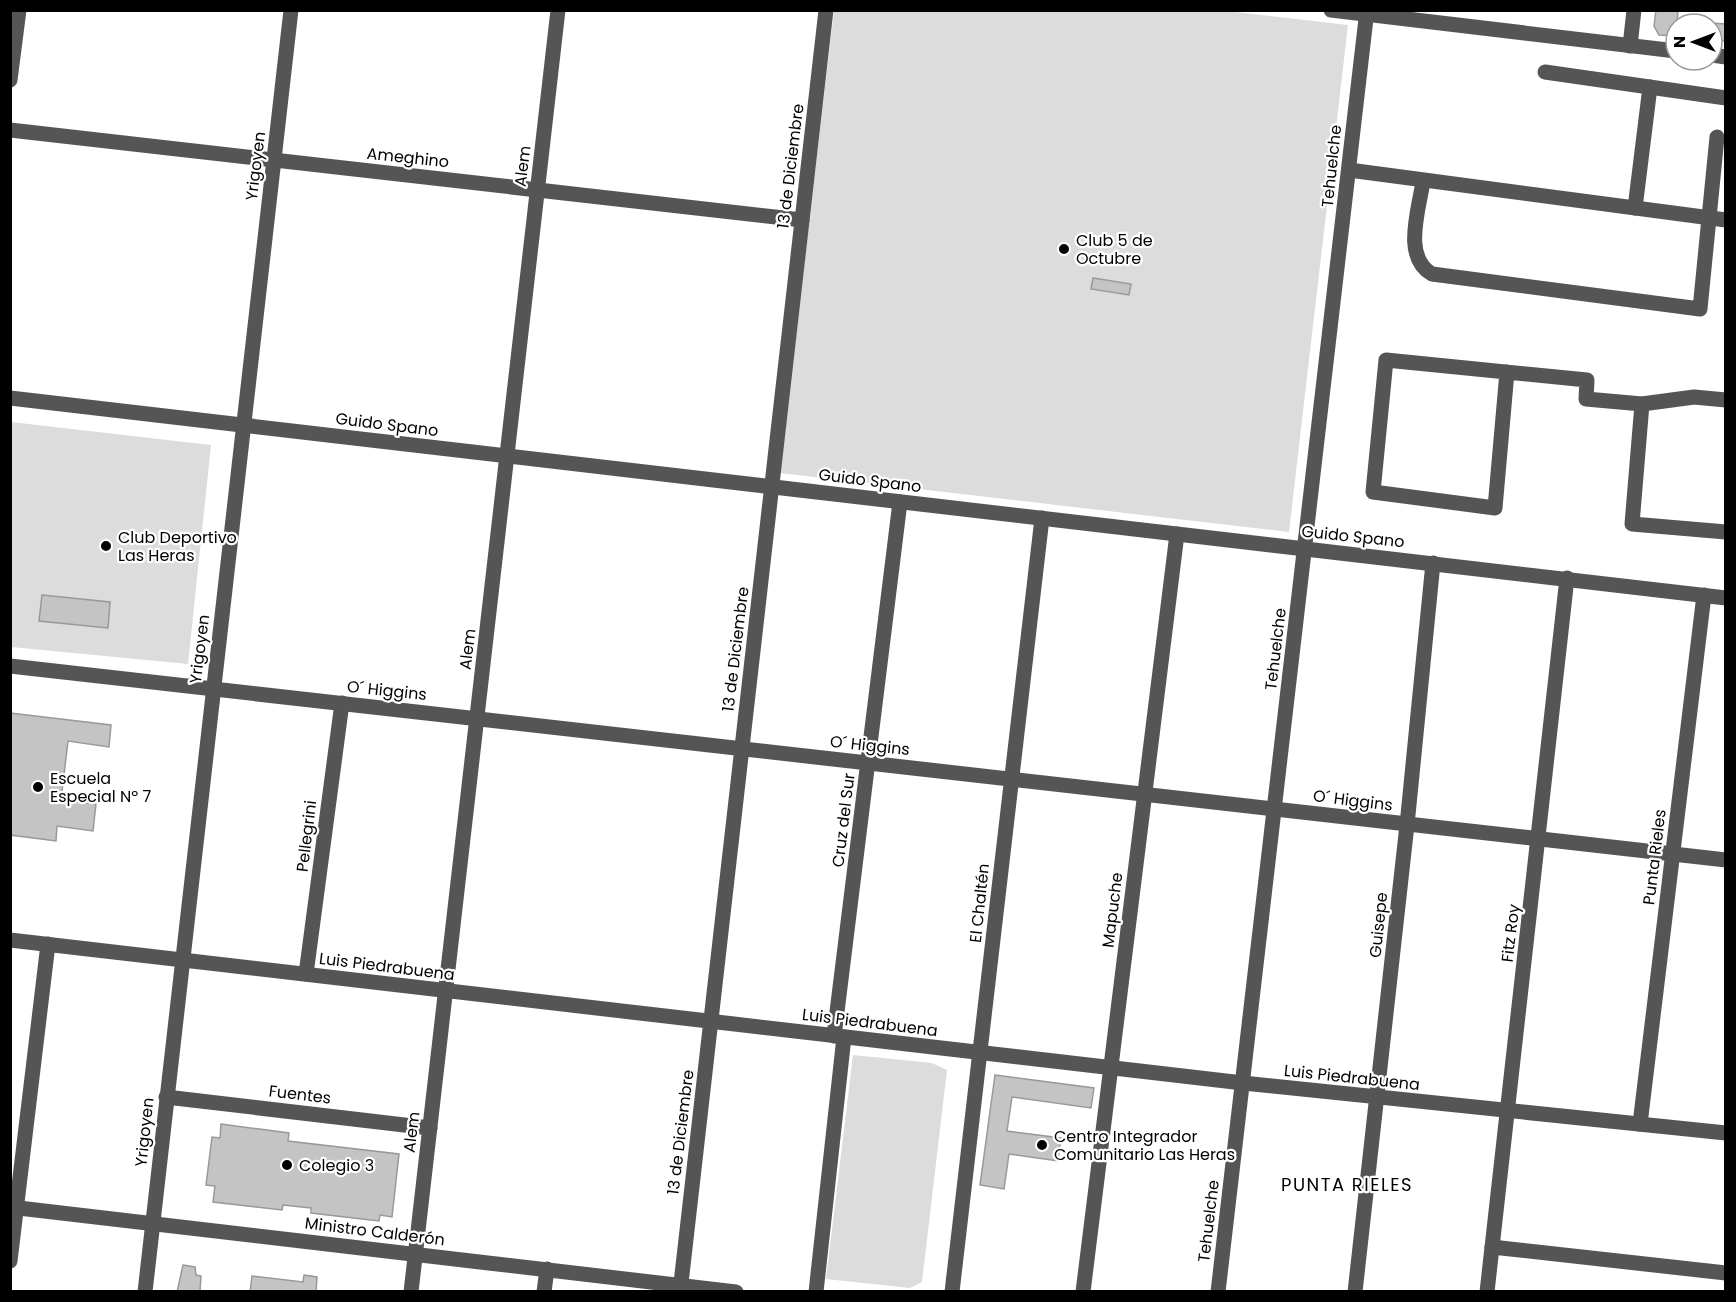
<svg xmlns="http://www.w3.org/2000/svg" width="1736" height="1302" font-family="Poppins,sans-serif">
<rect width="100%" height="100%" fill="#fff"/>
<!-- green -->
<g fill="#dcdcdc">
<polygon points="1218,10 1348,25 1289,532 780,473 834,11"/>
<polygon points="11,422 211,445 188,664 11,647"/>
<polygon points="853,1055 932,1063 947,1070 922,1282 910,1288 826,1279"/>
</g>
<!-- building -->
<g fill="#c4c4c4" stroke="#999" stroke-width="1.5">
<polygon points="1656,10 1678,10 1676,36 1659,35 1654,26"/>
<polygon points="1712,23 1725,24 1725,41 1712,40"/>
<polygon points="1093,278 1131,284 1129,295 1091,289"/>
<polygon points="42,595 110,602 108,628 39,621"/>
<polygon points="10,713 111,725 109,747 68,741 61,800 96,804 93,831 57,826 56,841 10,835"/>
<polygon points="995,1075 1094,1088 1091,1108 1012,1097 1007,1131 1061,1138 1058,1161 1009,1154 1004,1189 980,1185"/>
<polygon points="221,1124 289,1133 288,1141 399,1154 392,1217 380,1215 379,1221 311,1213 311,1208 283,1205 282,1210 213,1202 215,1186 206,1185 212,1137 220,1138"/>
<polygon points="183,1265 195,1267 196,1275 201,1276 200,1292 177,1292"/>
<polygon points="304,1275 317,1277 316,1292 250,1292 252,1276 303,1282"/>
</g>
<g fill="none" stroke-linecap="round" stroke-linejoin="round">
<!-- minor -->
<g stroke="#555" stroke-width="15">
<polyline points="1331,10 1676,51"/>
<polyline points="1630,46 1634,10"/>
<polyline points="1712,55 1726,57"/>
<polyline points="1545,72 1726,98"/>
<polyline points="10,80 19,10"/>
<polyline points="10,130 802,220"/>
<polyline points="1349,170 1726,220"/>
<path d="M 1423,181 C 1419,210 1402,257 1432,274 L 1700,309 L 1717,137"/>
<polyline points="1635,208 1650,87"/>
<polyline points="1507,372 1495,508 1373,492 1386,360 1587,380 1586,399 1642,404 1632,524 1726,532"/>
<polyline points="10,398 1726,598"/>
<polyline points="1642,404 1694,397 1726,400"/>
<polyline points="10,666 1726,860"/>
<polyline points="10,940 1243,1083 1726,1133"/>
<polyline points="306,974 342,703"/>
<polyline points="834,1036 900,502"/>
<polyline points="166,1097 430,1128"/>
<polyline points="1640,1124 1704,595"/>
<polyline points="10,1207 736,1292"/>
<polyline points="1492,1247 1726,1273"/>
<polyline points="10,1261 48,944"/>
<polyline points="145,1292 291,10"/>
<polyline points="411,1292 558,10"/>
<polyline points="544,1292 547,1269"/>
<polyline points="680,1292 826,10"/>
<polyline points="816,1292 844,1037"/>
<polyline points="952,1292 1042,518"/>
<polyline points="1083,1292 1177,534"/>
<polyline points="1218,1292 1367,10"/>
<polyline points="1355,1292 1407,825 1433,563"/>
<polyline points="1487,1292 1567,578"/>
</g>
</g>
<!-- markers -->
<g fill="#000" stroke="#fff" stroke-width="2">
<circle cx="1064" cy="249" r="6"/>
<circle cx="106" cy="546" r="6"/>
<circle cx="38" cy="787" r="6"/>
<circle cx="1042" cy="1145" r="6"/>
<circle cx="287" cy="1165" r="6"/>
</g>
<g text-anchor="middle" stroke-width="4.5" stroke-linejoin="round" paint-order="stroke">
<!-- street labels -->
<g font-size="16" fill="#000" stroke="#fff">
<text transform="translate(408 157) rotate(6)" y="6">Ameghino</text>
<text transform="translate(255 166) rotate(-83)" y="6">Yrigoyen</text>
<text transform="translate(522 166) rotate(-83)" y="6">Alem</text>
<text transform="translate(790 166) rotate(-83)" y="6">13 de Diciembre</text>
<text transform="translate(1331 166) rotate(-84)" y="6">Tehuelche</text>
<text transform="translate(387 424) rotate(7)" y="6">Guido Spano</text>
<text transform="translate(870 480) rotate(7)" y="6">Guido Spano</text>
<text transform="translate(1353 536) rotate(6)" y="6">Guido Spano</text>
<text transform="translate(199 649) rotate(-83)" y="6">Yrigoyen</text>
<text transform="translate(467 649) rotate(-83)" y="6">Alem</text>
<text transform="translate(735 649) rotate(-83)" y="6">13 de Diciembre</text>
<text transform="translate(1275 649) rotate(-83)" y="6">Tehuelche</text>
<text transform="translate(387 690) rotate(6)" y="6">O´ Higgins</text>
<text transform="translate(870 745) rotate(6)" y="6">O´ Higgins</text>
<text transform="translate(1353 800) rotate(7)" y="6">O´ Higgins</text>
<text transform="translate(843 820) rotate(-83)" y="6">Cruz del Sur</text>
<text transform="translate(306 836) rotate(-83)" y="6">Pellegrini</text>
<text transform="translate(1654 857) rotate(-83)" y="6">Punta Rieles</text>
<text transform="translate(979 903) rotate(-84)" y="6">El Chaltén</text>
<text transform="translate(1112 910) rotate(-83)" y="6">Mapuche</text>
<text transform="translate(1378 925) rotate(-84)" y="6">Guisepe</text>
<text transform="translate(1510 933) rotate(-83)" y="6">Fitz Roy</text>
<text transform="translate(387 966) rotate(7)" y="6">Luis Piedrabuena</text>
<text transform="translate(870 1022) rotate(7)" y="6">Luis Piedrabuena</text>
<text transform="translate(1352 1077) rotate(6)" y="6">Luis Piedrabuena</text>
<text transform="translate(300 1094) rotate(7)" y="6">Fuentes</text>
<text transform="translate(144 1132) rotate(-84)" y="6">Yrigoyen</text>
<text transform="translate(411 1132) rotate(-83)" y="6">Alem</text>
<text transform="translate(680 1132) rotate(-83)" y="6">13 de Diciembre</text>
<text transform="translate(1208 1221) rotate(-83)" y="6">Tehuelche</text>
<text transform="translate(375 1231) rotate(7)" y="6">Ministro Calderón</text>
</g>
<!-- poi labels -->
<g font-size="16" fill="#000" stroke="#fff" text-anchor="start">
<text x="1076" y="246">Club 5 de<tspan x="1076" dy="18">Octubre</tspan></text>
<text x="118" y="543">Club Deportivo<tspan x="118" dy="18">Las Heras</tspan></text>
<text x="50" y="784">Escuela<tspan x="50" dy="18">Especial Nº 7</tspan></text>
<text x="1054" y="1142">Centro Integrador<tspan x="1054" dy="18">Comunitario Las Heras</tspan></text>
<text x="299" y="1171">Colegio 3</text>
</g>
<!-- neighbourhood labels -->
<g font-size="18" letter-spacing="1.5" fill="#000" stroke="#fff">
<text x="1347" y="1191">PUNTA RIELES</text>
</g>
</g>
<!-- border -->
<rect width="1736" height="1302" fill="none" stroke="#000000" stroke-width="24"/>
<!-- north arrow -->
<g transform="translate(1694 42) rotate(270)"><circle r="28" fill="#ffffff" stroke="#999999" stroke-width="1.5"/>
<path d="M0-4.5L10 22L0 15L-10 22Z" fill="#000000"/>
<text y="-9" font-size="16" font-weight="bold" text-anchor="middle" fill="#000000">N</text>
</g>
</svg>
